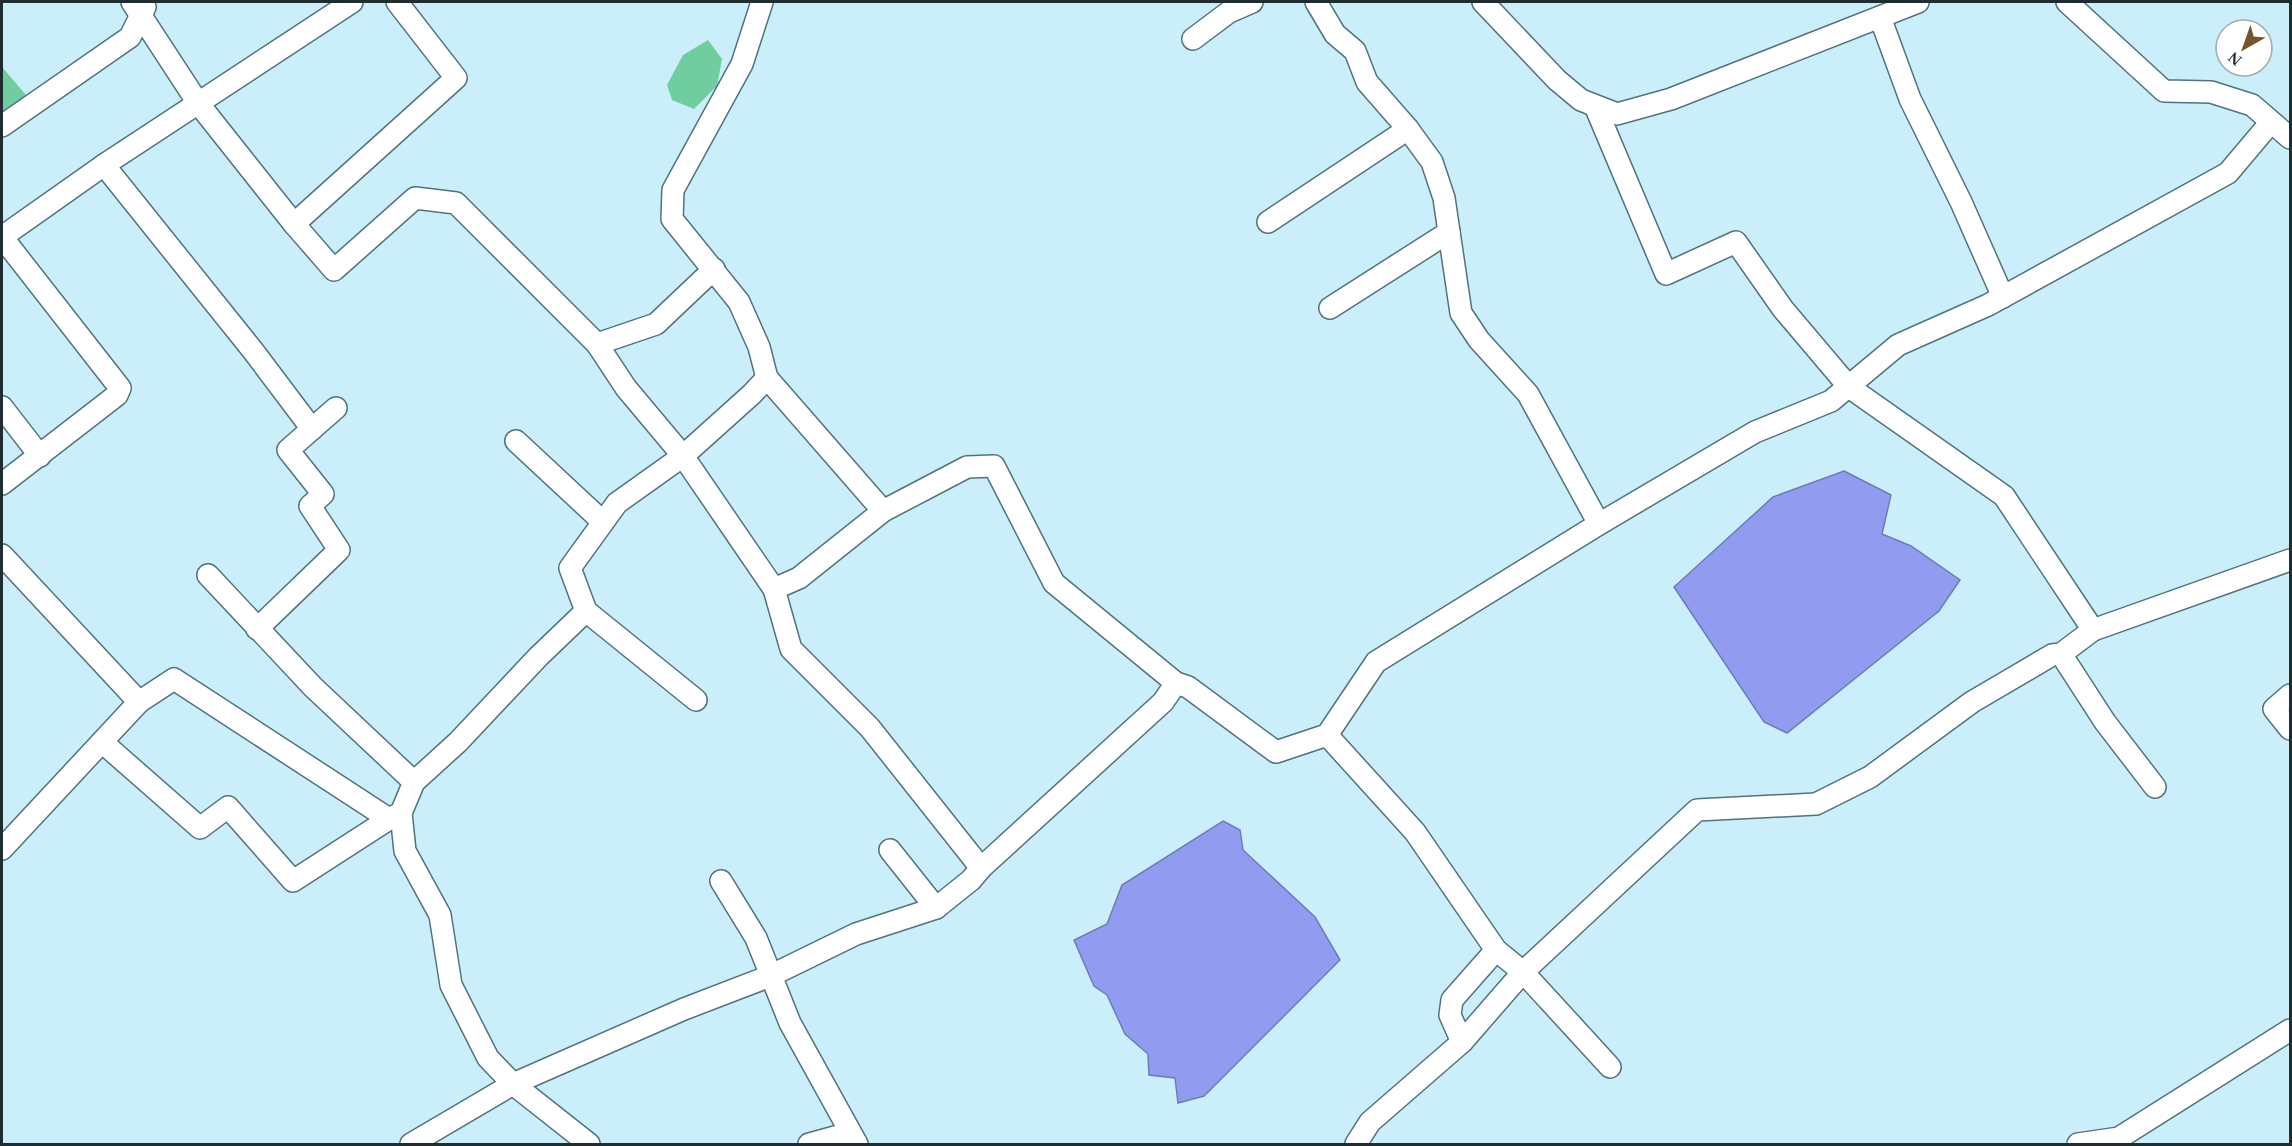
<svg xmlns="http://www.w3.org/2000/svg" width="2292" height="1146" font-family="'Times New Roman',serif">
<rect width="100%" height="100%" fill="#cbeffa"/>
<!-- green -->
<g fill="#70cd9f">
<polygon points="708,40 722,59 717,86 694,109 672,100 667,85 683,55"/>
<polygon points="2,67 32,102 2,125"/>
</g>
<!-- water -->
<g fill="#919cf0" stroke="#6f7bb7" stroke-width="1.5">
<polygon points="1844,471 1891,495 1882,534 1911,546 1960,580 1939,611 1787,733 1764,722 1674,587 1773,497"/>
<polygon points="1223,821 1240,830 1243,850 1315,917 1340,960 1204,1096 1178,1103 1175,1078 1149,1075 1148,1054 1125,1034 1107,995 1094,986 1074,940 1107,924 1122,885"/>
</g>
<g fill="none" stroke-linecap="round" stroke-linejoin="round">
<defs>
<g id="street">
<polyline points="132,2 198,103 294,224 334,270 415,198 456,203 597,344 626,388 683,456 774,589 791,649 870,728 981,868"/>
<polyline points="1316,2 1335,34 1355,51 1367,82 1408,129 1432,162 1444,198 1461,313 1479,340 1528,394 1599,524"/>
<polyline points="1483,2 1557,80 1581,100 1617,114 1671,99 1918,2"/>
<polyline points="2067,2 2164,91 2211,92 2252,105 2290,138"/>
<polyline points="1880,17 1910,99 1961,202 2003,297"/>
<polyline points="1193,39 1229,12 1252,2"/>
<polyline points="1595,106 1666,274 1736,242 1783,309 1849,387 2004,496 2093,630"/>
<polyline points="2,126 130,37 145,7"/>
<polyline points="104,165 254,352 312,429"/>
<polyline points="1268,222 1408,129"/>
<polyline points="294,224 456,78 397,2"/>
<polyline points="2,237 104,165 352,2"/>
<polyline points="2,237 120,388 117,395 2,484"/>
<polyline points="1330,308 1449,232"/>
<polyline points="597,344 656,324 714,269"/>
<polyline points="767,378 883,511"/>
<polyline points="2,407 40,456"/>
<polyline points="516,441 603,522"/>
<polyline points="2,555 139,702 174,679 389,819 401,813"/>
<polyline points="208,575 313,687 414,782"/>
<polyline points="774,589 799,578 883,511 967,467 994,466 1054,583 1176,683 1188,687 1276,752 1327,735 1376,662 1599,524 1755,432 1831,401 1898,345 1988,305 2228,173 2271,122"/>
<polyline points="586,611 696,700"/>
<polyline points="257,629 339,550 310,506 323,494 288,450 336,408"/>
<polyline points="2061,654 2105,722 2155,787"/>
<polyline points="2290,695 2274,709 2290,729"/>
<polyline points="1327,735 1415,832 1496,950 1523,972 1610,1067"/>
<polyline points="102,742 200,828 228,807 293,881 389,819"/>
<polyline points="2,849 139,702"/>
<polyline points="890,850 936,908"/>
<polyline points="721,881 756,938 790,1023 857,1144"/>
<polyline points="1462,1042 1450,1015 1452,1000 1496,950"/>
<polyline points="411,1144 513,1084 684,1009 770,976 856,934 936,908 971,880 981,868 1163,702 1176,683"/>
<polyline points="589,1144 513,1084 488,1058 451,985 440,915 405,851 401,813 414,782 458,742 538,657 586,611 570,568 617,503 683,456 752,394 767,378 759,347 739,302 672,219 673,190 742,64 762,2"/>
<polyline points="809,1144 849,1133"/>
<polyline points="1356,1144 1370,1122 1462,1042 1523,972 1697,810 1816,804 1870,777 1972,702 2052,655 2061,654 2093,630 2290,560"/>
<polyline points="2078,1144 2119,1138 2290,1030"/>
</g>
</defs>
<!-- street casing -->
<use href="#street" stroke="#52727c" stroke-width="24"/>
<!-- street -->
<use href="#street" stroke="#fff" stroke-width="21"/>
</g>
<!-- border -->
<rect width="2292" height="1146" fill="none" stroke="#1f2d31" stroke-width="6"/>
<!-- north arrow -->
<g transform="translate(2244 48) rotate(220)"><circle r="28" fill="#ffffff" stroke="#a5abad" stroke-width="1.5"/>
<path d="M0-4.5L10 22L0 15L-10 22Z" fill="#75562b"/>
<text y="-9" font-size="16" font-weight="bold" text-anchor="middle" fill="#1f2d31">N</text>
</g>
</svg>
